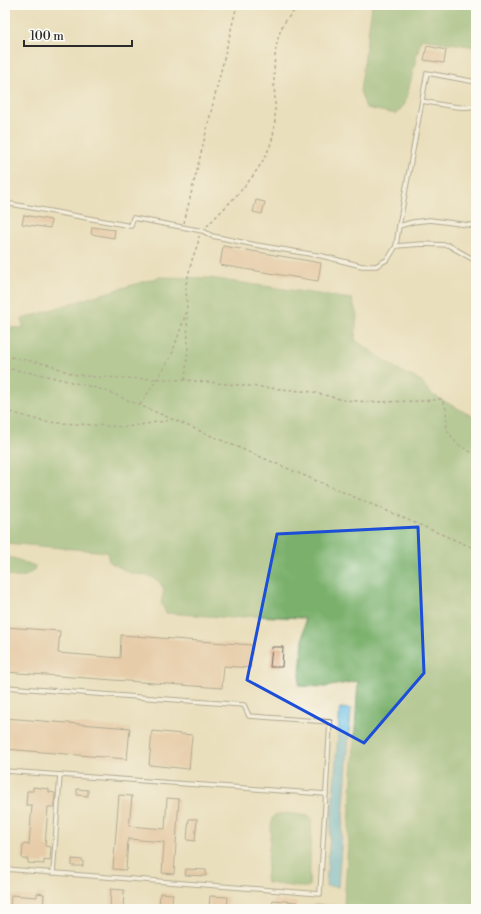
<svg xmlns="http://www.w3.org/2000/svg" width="481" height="914" font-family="'Libre Bodoni',serif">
<rect width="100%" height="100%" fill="#fdfcf7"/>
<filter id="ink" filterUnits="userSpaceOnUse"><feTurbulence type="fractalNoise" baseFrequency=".025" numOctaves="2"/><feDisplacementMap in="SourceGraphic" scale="8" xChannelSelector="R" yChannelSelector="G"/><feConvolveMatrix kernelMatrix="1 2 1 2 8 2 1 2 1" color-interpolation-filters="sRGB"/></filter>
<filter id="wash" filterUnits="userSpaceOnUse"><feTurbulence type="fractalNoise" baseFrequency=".012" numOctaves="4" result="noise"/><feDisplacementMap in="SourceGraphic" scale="16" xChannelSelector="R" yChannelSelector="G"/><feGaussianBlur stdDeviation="0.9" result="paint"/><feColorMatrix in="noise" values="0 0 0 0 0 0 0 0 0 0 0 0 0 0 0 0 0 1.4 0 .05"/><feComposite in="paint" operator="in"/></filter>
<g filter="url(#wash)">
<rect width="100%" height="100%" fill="#eadfbc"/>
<!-- forest -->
<g fill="#7ab06c" stroke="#526e4c">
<polygon points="372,5 476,5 476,47 421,39 405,104 396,114 366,108 360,91"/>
<polygon points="159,277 210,278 352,299 357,315 355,340 402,372 420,380 431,394 476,418 476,909 310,909 312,906 316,905 344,906 358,681 325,687 299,686 305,618 252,616 233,618 166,613 161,603 164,590 159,581 149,576 131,573 109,562 107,552 5,543 5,327 23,328 22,319 88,298"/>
<path d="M 5,557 L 13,558 L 35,566 L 34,570 C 26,578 15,580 5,573 Z"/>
<polygon points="286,813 310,816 312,818 309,887 298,887 267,883 266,879 272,818 275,815"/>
</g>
<!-- water -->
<polygon fill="#63bde0" stroke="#477486" points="340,708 351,709 338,887 326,886"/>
<g id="blocks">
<!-- building -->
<g fill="#e4b692">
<polygon points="427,46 446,50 444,63 424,60"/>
<polygon points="256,200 265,202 262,214 253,212"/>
<polygon points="24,215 51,220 50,228 22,224"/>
<polygon points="92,227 115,230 114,238 91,234"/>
<polygon points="223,246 321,263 318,281 220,265"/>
<polygon points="5,627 60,631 58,653 120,658 121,635 252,645 250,668 224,666 222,688 5,672"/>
<polygon points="272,647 283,647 282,667 270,667"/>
<polygon points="5,718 130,728 127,759 5,749"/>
<polygon points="152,731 192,735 189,769 149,765"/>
<polygon points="33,787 49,789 49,792 55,793 54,807 48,807 45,846 51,847 50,861 44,860 44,864 28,863 28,859 22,859 23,844 29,845 32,805 26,805 27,791 33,791"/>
<polygon points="77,789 88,790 88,796 77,795"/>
<polygon points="119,795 132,796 129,826 165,829 167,798 179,799 174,874 162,873 164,842 128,839 126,870 113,869"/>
<polygon points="189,819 197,819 195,841 187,840"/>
<polygon points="72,859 83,860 83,866 72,866"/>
<polygon points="186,869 206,870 206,876 185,875"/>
<polygon points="111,889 124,890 123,909 110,909"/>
<polygon points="37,893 44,894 43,909 10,909 11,895 37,897"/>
<polygon points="160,893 173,894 171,909 159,909"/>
<polygon points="210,896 228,897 227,909 209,909"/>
<polygon points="273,900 297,902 297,909 272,909"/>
</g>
</g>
</g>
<g filter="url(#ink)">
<use href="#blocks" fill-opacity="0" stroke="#6e6a5e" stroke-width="1"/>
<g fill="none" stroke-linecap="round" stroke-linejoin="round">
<defs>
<g id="service">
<path d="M 422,101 C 433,103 467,111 476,105"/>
<polyline points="5,204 11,204 131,226 133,218 203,231 212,236 256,245 322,256 362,266 376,266 388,259 396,246 399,226 427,73 476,82"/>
<polyline points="399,226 413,222 430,220 476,226"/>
<polyline points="396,246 422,244 448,245 476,261"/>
<polyline points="5,687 244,705 249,716 330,722 320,894 5,869"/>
<polyline points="5,771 326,794"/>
<polyline points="53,873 60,775"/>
</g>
</defs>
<!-- service casing -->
<use href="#service" stroke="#6e6a5e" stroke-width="5.5"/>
<!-- path -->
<g stroke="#6e6a5e" stroke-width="1.5" stroke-dasharray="3 3" stroke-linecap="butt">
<polyline points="184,223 237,5"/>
<path d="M 207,226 C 230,202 260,175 271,143 C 276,128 275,113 275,98 C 273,77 273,42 284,23 C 289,16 294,11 300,5"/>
<polyline points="5,356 51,365 67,372 77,375 96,377 185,380 248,386 313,392 343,400 372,402 422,401 442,399 446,409 447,430 457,444 476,455"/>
<polyline points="5,368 43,375 104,390 476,549"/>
<polyline points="185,380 188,347 186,284 192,260 198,243 199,236"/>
<polyline points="140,405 171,357 186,313"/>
<polyline points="5,411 10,412 45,422 126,427 171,420"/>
</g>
<!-- service -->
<use href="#service" stroke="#fff" stroke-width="3.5"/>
</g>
</g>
<!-- marked area -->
<path d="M0 0H481V914H0ZM 418,527 L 424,673 L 364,743 L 247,680 L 277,534 Z" fill="#eadfbc" fill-opacity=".55" fill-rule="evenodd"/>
<path fill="none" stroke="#1d4ed8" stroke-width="3" stroke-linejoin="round" d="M 418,527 L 424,673 L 364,743 L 247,680 L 277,534 Z"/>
<!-- margin -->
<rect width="481" height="914" fill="none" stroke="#fdfcf7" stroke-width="20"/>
<!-- scale -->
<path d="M24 40v6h108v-6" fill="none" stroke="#2b2b2b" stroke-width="2"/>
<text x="30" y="40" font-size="12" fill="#2b2b2b" stroke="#fdfcf7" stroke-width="3" paint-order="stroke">100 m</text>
</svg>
